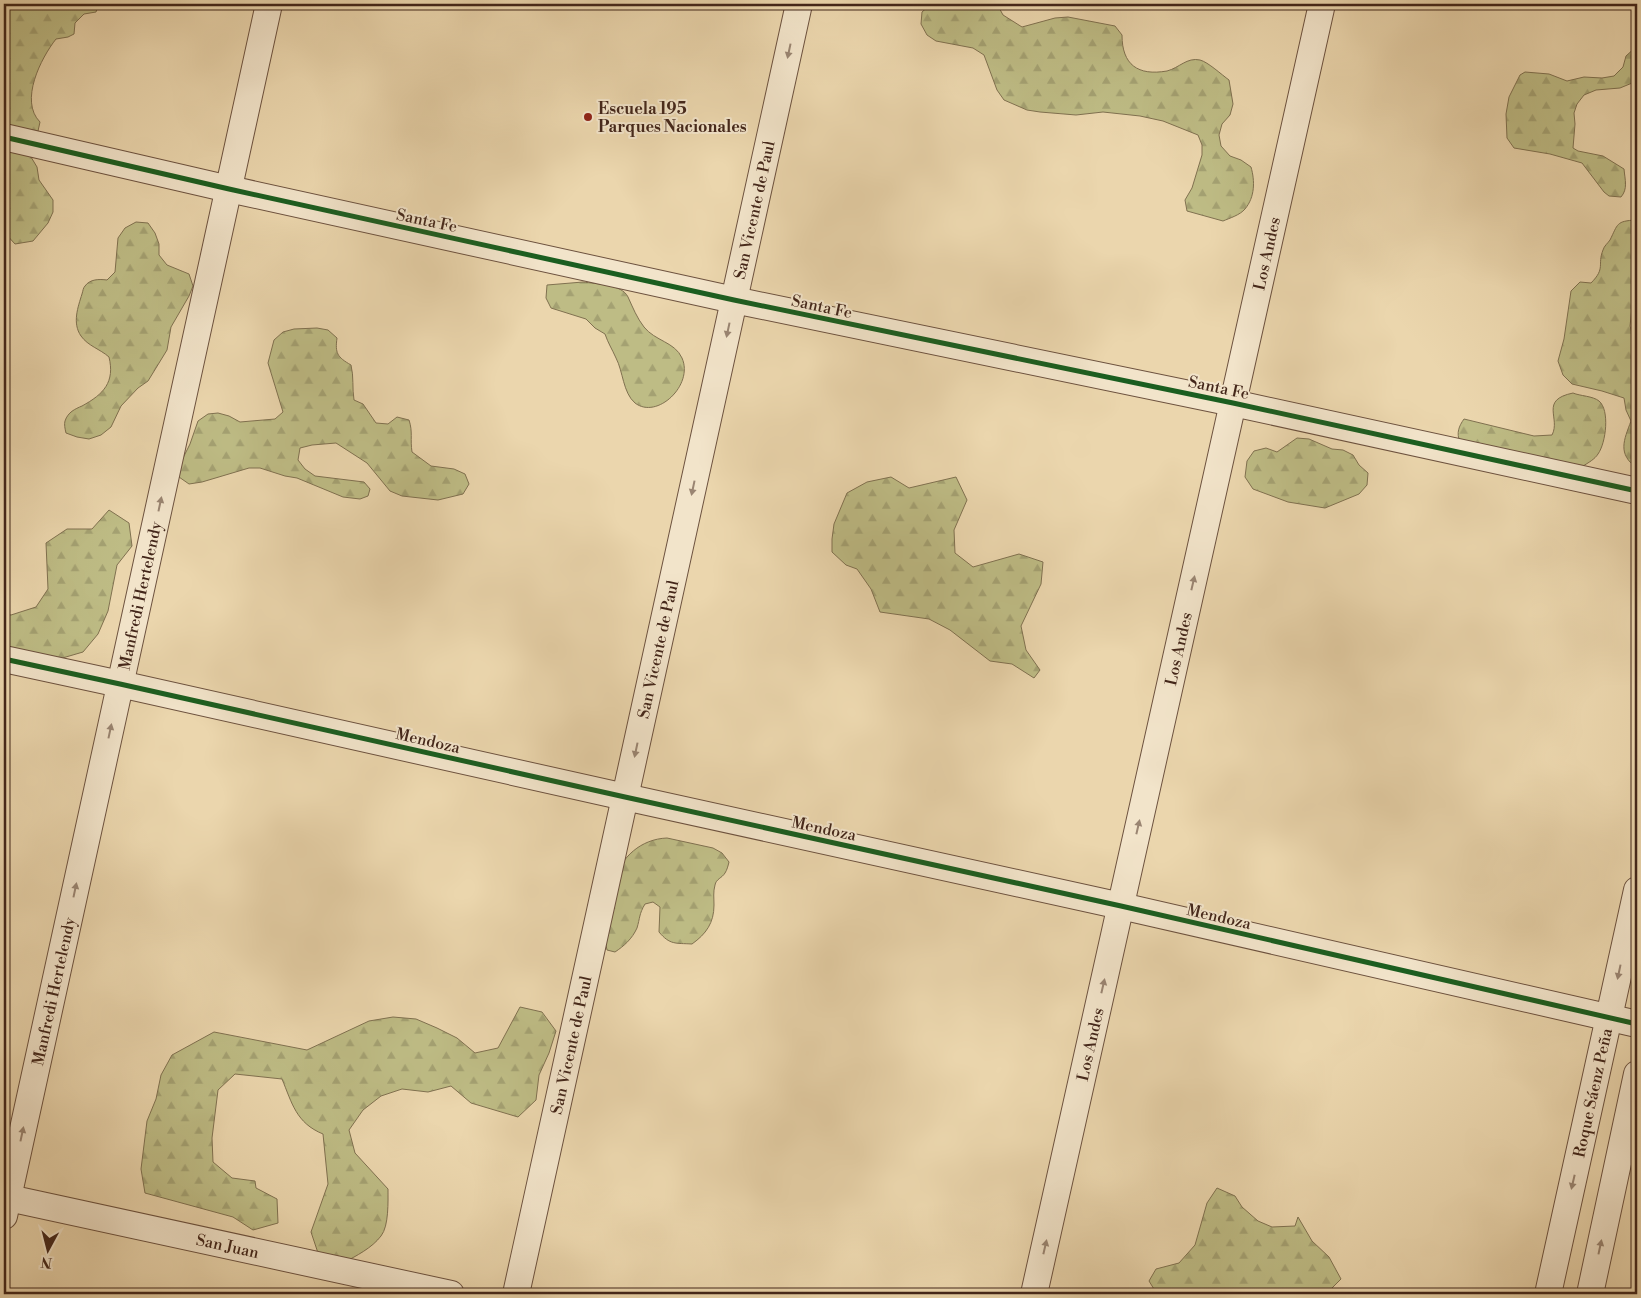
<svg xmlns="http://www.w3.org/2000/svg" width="1641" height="1298" font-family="'Libre Bodoni',serif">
<defs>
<pattern id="forest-firs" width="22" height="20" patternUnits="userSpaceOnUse" patternTransform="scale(1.25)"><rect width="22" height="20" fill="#bebc85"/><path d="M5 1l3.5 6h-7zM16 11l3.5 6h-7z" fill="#a4a172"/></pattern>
</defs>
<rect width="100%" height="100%" fill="#ebd6ad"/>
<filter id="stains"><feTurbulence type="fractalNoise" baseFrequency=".004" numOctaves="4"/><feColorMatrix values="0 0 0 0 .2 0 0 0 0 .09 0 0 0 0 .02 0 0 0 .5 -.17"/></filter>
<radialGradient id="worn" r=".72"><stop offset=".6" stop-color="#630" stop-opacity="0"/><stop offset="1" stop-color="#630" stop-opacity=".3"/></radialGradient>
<!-- forest -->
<g fill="url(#forest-firs)" stroke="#807150">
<path d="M 4,4 L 99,4 L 96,12 L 84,14 L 75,23 L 74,34 L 68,37 L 56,39 C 41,58 19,101 40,122 L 38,131 L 31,134 L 4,128 Z"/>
<path d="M 931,4 L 997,4 L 1003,15 L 1022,27 L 1055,18 L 1068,17 L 1115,26 L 1122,35 C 1122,65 1138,76 1167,71 C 1179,68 1187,57 1200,60 C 1208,62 1222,75 1229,80 L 1233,104 L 1230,115 L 1222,124 L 1219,135 L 1221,146 L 1230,156 L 1241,160 L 1251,167 C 1255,181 1255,197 1245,209 C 1240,215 1230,218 1223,221 L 1187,211 L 1185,200 L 1192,188 L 1202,155 L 1202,145 L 1198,135 L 1163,121 L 1140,116 L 1103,112 L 1076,115 L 1040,112 L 1027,110 L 1004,100 L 997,90 L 984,55 L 973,48 L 936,41 L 927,35 L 921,24 L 922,12 Z"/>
<path d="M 1637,46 L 1637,81 L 1620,88 L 1596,90 L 1584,95 L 1577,104 L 1574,113 L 1575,124 L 1573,148 L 1578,151 L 1603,156 L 1624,169 C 1625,180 1628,189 1621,197 L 1609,196 L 1604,192 L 1582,163 L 1550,154 L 1514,148 L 1507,138 L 1506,114 L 1509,97 L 1520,75 L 1525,72 L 1549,74 L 1567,81 L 1584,77 L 1602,78 L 1614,76 L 1623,67 L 1626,56 Z"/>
<polygon points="4,146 31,157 37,167 39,180 53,200 53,212 48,223 33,241 15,244 4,232"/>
<path d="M 1636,220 L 1637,284 L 1634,289 L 1630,326 L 1633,337 L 1637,339 L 1637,468 C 1617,454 1624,440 1631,421 L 1626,410 L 1624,398 L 1602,391 L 1572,384 L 1563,375 L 1558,361 L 1564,339 L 1571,291 L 1580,282 L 1591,283 C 1606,268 1597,265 1603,250 C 1604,246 1608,243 1610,240 C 1618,224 1616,221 1636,220 Z"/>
<path d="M 136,222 L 148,223 L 155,233 L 159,244 L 159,255 L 167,265 L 189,274 L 193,286 L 189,296 L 171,327 L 167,350 L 148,381 L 138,388 L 121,406 L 111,427 L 101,435 L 89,439 L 77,437 L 66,433 C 65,429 64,424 65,421 C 68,412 75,409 82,406 C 104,394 115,382 109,357 C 100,349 88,346 81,336 C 72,323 78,307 82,294 C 83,291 83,288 85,286 C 90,279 99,279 107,280 L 115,272 L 118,238 L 125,228 Z"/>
<path d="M 583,282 C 596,284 622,284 628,297 C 633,308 637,318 644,327 C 655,341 675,342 682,358 C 694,385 657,420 635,403 C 623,393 623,371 616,358 C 612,349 608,343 605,334 L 595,328 L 586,319 L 551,308 L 546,298 L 547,285 Z"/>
<path d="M 317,328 L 328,330 L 337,338 C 335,353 337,357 351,365 C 354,377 352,388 354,400 L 363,404 L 376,423 L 388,424 L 397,417 L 409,420 C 413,432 410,439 412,452 L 431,466 L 454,469 L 465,474 L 469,484 L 463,494 L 438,500 L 402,496 L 390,491 L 367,463 L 336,443 L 312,445 L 300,448 L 298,460 L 305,469 L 315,476 L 364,482 L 370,489 L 368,496 L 360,499 L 343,497 L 297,478 L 285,476 L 260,468 L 249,468 L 202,482 L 189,484 L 179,477 L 179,466 L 190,444 L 198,421 L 208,414 L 218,413 L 229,416 L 240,422 L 275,419 L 283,412 L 268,363 L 274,340 L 283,332 L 294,329 Z"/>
<path d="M 1573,393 C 1580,396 1593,396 1599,401 C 1610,410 1606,443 1598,454 C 1595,459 1588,463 1583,466 L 1460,442 C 1456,433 1459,426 1464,419 L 1534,436 L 1552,435 C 1561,418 1539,400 1573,393 Z"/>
<polygon points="1297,438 1309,439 1332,449 1343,450 1353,455 1359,465 1368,473 1367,485 1359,494 1325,508 1288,502 1253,489 1245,477 1247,461 1254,451 1266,448 1277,452"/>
<polygon points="891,477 909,488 956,477 967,500 954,530 955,553 973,567 1019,554 1043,562 1041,584 1021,626 1026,650 1040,670 1034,678 1012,664 990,661 950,630 929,619 880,612 871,589 857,569 846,565 832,552 832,539 834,524 847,493 867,482"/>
<polygon points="109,510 129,523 132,546 117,565 108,611 98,634 83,652 59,659 4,649 4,614 11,615 36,607 48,589 46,543 67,529 92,529"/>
<path d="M 667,838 L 713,848 L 722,853 L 729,862 C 728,866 727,870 725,873 C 722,878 716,879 715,885 C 713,892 714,898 714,905 C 714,923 706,934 692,944 C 675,943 670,945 659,932 L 660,907 L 653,902 L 645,904 C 639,914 640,918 637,928 C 632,939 624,946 615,952 L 607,950 C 603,934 607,924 609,908 C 611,899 612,890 614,881 C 621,857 641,839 667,838 Z"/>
<path d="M 520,1007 L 542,1012 L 556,1031 L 549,1053 L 539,1075 L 536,1100 L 518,1117 L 471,1103 L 451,1086 L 428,1092 L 402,1089 L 381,1096 L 363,1110 L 349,1130 L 355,1153 L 388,1189 C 388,1201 389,1226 381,1236 C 372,1248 356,1256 343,1263 L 319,1256 L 311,1232 L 328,1184 L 323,1134 C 296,1123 292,1103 282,1079 L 235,1074 L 218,1090 L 212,1138 L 213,1162 L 232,1178 L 255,1181 L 256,1188 L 277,1199 L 278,1223 L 253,1230 L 233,1217 L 145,1193 L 141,1169 L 147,1121 L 156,1099 L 161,1075 L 172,1055 L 214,1032 L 307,1050 L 369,1021 L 393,1017 L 416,1019 L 437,1028 L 457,1038 L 475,1053 L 498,1048 Z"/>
<polygon points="1217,1188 1235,1196 1242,1207 1258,1221 1272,1227 1295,1226 1298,1217 1312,1241 1329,1257 1341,1279 1326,1294 1157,1294 1149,1281 1156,1269 1179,1263 1195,1245 1207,1203"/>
</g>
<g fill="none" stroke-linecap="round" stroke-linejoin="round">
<defs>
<g id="street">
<polyline points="4,137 229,189 734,300 1233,403 1637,491"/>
<polyline points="4,659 120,684 625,797 1121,906 1637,1024"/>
<path id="s1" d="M 4,1197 L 451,1294"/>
<path id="s2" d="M 4,1216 L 269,4"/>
<path id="s3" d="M 516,1294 L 799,4"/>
<path id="s4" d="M 1034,1294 L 1322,4"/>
<path id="s5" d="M 1548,1294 L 1637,890"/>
<polyline points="1590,1294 1637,1074"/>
</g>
</defs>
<!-- street casing -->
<use href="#street" stroke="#6d523f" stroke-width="28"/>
<!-- street -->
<use href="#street" stroke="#f2e4ca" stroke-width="26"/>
<defs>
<g id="cycleway">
<polyline points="4,137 229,189 734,300 1233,403 1637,491"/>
<polyline points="4,659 120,684 625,797 1121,906 1637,1024"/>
</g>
</defs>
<!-- cycleway casing -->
<use href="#cycleway" stroke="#f2e4ca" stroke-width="8"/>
<!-- cycleway -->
<use href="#cycleway" stroke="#1b5e20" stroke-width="5"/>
</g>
<!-- one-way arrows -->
<defs><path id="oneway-solid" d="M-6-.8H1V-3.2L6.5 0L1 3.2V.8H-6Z" transform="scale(1.25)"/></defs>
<g fill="#9a8572">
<use href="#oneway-solid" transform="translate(789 51) rotate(102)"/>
<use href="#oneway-solid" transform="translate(728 330) rotate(102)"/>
<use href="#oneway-solid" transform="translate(693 488) rotate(102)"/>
<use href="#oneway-solid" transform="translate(160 504) rotate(-78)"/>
<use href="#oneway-solid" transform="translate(1193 583) rotate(-77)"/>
<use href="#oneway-solid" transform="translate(110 731) rotate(-78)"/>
<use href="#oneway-solid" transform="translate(636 750) rotate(102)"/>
<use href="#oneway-solid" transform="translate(1138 827) rotate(-77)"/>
<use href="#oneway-solid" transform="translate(75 890) rotate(-78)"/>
<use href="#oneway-solid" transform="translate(1619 972) rotate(102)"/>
<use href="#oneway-solid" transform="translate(1103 986) rotate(-77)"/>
<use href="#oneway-solid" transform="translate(22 1134) rotate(-78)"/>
<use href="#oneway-solid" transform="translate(1573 1182) rotate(103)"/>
<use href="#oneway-solid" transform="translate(1045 1247) rotate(-77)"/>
<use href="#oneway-solid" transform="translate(1600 1247) rotate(-78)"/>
</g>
<!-- markers -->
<circle fill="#8f2418" stroke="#f2e4ca" stroke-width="2" cx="588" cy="117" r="5"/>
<g text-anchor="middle" stroke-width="4" stroke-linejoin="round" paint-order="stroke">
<!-- poi labels -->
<g font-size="16" font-weight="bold" fill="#43261a" stroke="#f2e4ca" text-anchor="start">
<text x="598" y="114">Escuela 195<tspan x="598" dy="18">Parques Nacionales</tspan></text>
</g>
<!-- street labels -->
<g font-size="16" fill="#43261a" stroke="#f2e4ca">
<text dy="6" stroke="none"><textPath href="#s3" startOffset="1110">San Vicente de Paul</textPath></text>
<text transform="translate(427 220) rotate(12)" y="6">Santa Fe</text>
<text dy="6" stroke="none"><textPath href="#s4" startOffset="1066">Los Andes</textPath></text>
<text transform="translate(822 306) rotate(12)" y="6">Santa Fe</text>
<text transform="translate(1219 387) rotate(12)" y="6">Santa Fe</text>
<text dy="6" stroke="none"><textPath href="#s2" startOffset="635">Manfredi Hertelendy</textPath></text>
<text dy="6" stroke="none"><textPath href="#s3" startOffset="660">San Vicente de Paul</textPath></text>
<text dy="6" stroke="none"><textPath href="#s4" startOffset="661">Los Andes</textPath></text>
<text transform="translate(428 740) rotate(13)" y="6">Mendoza</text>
<text transform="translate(824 828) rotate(12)" y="6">Mendoza</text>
<text transform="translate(1219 916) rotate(13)" y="6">Mendoza</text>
<text dy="6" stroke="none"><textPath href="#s2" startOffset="230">Manfredi Hertelendy</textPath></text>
<text dy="6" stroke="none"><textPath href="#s4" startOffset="256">Los Andes</textPath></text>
<text dy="6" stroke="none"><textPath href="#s3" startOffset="255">San Vicente de Paul</textPath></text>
<text dy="6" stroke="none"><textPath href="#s5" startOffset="206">Roque Sáenz Peña</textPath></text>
<text dy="6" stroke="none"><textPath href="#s1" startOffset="229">San Juan</textPath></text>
</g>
</g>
<!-- margin -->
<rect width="1641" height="1298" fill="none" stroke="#ebd6ad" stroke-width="20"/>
<rect x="5" y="5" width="1631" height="1288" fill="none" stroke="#43261a" stroke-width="2.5"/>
<rect x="10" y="10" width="1621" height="1278" fill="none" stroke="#43261a"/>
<!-- north arrow -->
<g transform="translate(48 1250) rotate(187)" stroke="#f2e4ca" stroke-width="4" paint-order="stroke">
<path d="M0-4L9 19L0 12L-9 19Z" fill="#43261a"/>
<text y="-8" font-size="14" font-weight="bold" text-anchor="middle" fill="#43261a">N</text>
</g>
<rect width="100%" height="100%" filter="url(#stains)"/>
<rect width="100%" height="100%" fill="url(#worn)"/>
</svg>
